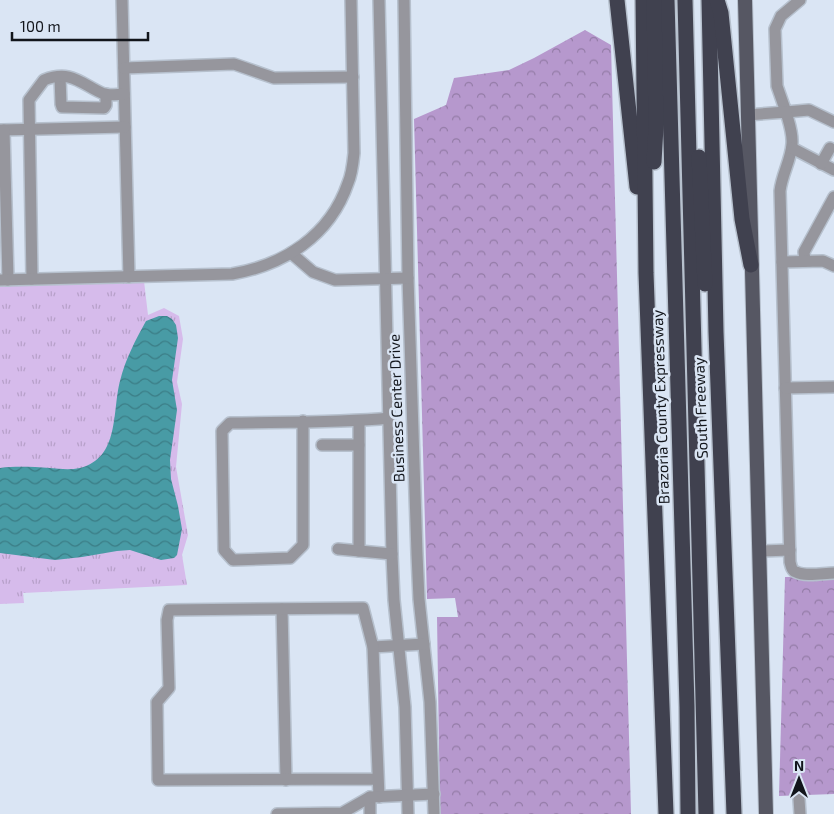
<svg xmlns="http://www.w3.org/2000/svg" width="834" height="814" font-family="'Exo 2',sans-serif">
<defs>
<pattern id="grass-tufts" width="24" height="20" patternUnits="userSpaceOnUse" patternTransform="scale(1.25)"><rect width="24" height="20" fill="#d6bbeb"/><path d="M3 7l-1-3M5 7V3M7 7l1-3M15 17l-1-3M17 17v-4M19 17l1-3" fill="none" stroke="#b7a0c9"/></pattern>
<pattern id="forest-crowns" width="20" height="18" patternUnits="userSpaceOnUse" patternTransform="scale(1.25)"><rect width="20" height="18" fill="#b698cd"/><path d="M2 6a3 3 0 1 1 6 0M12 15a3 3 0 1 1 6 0" fill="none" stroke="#937ba6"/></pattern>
<pattern id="water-waves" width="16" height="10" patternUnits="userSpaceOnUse" patternTransform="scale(1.25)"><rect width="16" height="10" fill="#489ba5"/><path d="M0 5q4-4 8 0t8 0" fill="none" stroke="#3b7d86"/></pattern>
</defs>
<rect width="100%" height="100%" fill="#dae5f4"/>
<!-- grass -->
<polygon fill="url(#grass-tufts)" points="144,281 148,315 164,308 179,316 183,339 177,382 182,404 176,467 188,535 182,555 187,585 23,593 24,603 0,604 0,286"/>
<!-- forest -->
<g fill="url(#forest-crowns)">
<polygon points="585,30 611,45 631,814 440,814 437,617 458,617 455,598 427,599 414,119 446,105 454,78 509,70 534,58"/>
<polygon points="834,576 834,794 779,796 785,577"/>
</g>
<!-- water -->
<path fill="url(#water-waves)" d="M 159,316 L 167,316 L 172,319 L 176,325 L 178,338 L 172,380 L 177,410 L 170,460 L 171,479 L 178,506 L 182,529 L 177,555 L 174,558 L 161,560 L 130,550 L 117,551 L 82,557 L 55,560 L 0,553 L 0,468 C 16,466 33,467 50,468 C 60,469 70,470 80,468 C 120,458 112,411 120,381 C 125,360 136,339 146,321 Z"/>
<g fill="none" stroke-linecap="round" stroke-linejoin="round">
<defs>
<g id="minor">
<polyline points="122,0 129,277"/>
<polyline points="379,0 392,555 394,600 405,707 408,814"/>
<polyline points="404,0 408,278 417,554 419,599 430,702 434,814"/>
<polyline points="800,0 781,16 775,29 777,86 786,112 809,110 834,122"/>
<polyline points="124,68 234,64 274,78 353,77"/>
<polyline points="60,77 61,104 62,107 104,108 106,105 106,94"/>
<path d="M 747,115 L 786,112 C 789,123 793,133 792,144 C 791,160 782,174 780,191 L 790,562 C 791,566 792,571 796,572 C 806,577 823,573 834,573"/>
<polyline points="1,130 125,127"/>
<polyline points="4,130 8,280"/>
<polyline points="792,148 834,170"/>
<polyline points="821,164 830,148"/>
<polyline points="291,253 313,272 335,280 408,278"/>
<polyline points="805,261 804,252 834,197"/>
<polyline points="782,262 823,261 834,266"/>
<path d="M 32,279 L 29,100 L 44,80 C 72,69 82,85 104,94 C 110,96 118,94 124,94"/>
<path d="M 0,280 L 232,274 C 284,265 330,236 348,183 C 352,174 353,163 354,153 L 351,0"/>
<polyline points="785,388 834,387"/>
<path d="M 303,421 L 303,545 L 290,558 L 233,560 L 224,550 L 222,431 L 230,423 C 283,422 337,423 390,418"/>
<polyline points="359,421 359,551"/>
<polyline points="322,445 359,445"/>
<polyline points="338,549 392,554"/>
<polyline points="759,551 790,550"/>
<polyline points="282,609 286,780"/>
<polyline points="373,647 424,644"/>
<polyline points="378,779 158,780 157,702 169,688 167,620 169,610 363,608 373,647 379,797"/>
<polyline points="370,797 370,814"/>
<polyline points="799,799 800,814"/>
<polyline points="277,814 342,813 370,797 434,794"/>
</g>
<polyline id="major" points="745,0 766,814"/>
<g id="highway">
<polyline points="617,0 637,187"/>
<polyline points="643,0 646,273 666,814"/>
<polyline points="667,0 687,707 688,814"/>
<polyline points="685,0 706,814"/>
<polyline points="709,0 716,332 734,814"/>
<polyline points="717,0 721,13 742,219 751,265"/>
<polyline points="699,157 705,284"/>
<polyline points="654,162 656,127 654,0"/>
</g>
</defs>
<!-- minor casing -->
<use href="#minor" stroke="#b6c0cd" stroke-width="14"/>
<!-- major casing -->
<use href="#major" stroke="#b6c0cd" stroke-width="16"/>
<!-- highway casing -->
<use href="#highway" stroke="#b6c0cd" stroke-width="18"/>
<!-- minor -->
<use href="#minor" stroke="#96969d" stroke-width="11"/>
<!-- major -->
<use href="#major" stroke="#565763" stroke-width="14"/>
<!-- highway -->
<use href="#highway" stroke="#40414f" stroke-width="15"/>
</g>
<g text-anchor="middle" stroke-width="5" stroke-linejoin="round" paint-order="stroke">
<!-- street labels -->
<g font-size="15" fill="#12151b" stroke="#dae5f4">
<text transform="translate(661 407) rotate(-92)" y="5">Brazoria County Expressway</text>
<text transform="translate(397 408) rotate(-92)" y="5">Business Center Drive</text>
<text transform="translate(701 408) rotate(-92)" y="5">South Freeway</text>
</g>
</g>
<!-- north arrow -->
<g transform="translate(799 779)" stroke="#dae5f4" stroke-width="4" paint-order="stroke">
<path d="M0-4L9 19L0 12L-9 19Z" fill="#12151b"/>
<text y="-8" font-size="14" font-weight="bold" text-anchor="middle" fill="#12151b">N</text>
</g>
<!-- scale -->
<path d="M12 32v8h136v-8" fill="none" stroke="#12151b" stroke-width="2.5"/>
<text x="20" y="32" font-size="15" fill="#12151b" stroke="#dae5f4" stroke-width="4" paint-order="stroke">100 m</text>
</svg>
